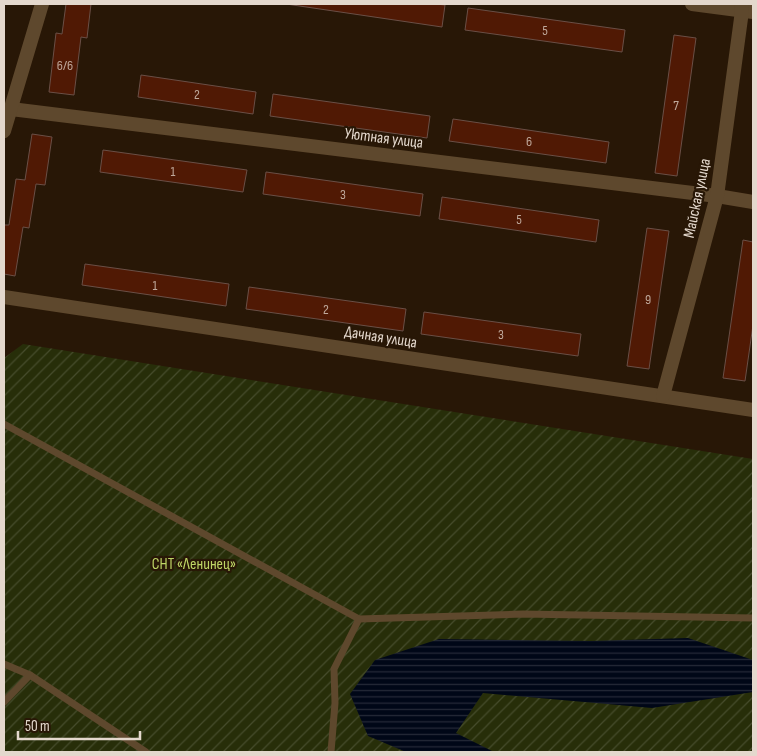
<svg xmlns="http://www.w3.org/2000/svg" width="757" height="756" font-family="'Sofia Sans Condensed',sans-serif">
<defs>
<pattern id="garden-furrows" width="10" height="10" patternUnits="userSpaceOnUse" patternTransform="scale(1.25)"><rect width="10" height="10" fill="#272e09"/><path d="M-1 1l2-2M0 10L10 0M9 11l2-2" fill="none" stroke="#464c2c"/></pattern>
<pattern id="water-rules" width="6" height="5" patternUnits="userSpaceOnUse" patternTransform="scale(1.25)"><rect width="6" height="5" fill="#000717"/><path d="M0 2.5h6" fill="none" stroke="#252a38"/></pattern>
</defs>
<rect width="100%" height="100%" fill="#281706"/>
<!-- garden -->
<polygon fill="url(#garden-furrows)" points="23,344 753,459 753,752 4,752 4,358"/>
<!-- water -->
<polygon fill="url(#water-rules)" points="688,638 753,660 753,692 652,708 483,693 456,733 494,752 406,752 368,736 350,694 375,660 439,639 591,641"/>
<!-- building -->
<g fill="#501904" stroke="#6a4f46">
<polygon points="66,4 91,4 87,38 81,37 74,95 49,92 56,33 62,34"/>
<polygon points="286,4 436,4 445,5 442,27"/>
<polygon points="468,8 625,30 622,52 465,30"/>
<polygon points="674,35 696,38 677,176 655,173"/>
<polygon points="141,75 256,92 253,114 138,97"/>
<polygon points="273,94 430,116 427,138 270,116"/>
<polygon points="453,119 609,142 606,163 449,141"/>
<polygon points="32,134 52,137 45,185 36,184 29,228 23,227 15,276 4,274 4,225 9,225 16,179 25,180"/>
<polygon points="103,150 247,170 243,192 100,172"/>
<polygon points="266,172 423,194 420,216 263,194"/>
<polygon points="442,197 599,220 596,242 439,219"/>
<polygon points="647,228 669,231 649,369 627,366"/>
<polygon points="743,240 753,242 753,325 745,381 723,378"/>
<polygon points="85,264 229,284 226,306 82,285"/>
<polygon points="249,287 406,309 403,331 246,309"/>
<polygon points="424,312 581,334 578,356 421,334"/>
</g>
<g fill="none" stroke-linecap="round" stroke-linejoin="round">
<!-- lane -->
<g stroke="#5e482d" stroke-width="7">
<polyline points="4,424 359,619 334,669 335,703 331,752"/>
<polyline points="359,619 523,614 753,618"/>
<polyline points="4,664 30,675 146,752"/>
<polyline points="4,702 30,675"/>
</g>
<!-- street -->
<g stroke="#5e482d" stroke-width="14">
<polyline points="692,4 753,12"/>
<polyline points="11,109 717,196 753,202"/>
<polyline points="4,131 42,4"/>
<polyline points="4,297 753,410"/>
<polyline points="663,396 717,196 742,11 741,4"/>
</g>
</g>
<g text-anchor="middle" stroke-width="4.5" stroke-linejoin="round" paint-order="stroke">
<!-- number labels -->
<g font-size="14" fill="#bfa89b">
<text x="545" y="35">5</text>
<text x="65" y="70">6/6</text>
<text x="197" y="99">2</text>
<text x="676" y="110">7</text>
<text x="529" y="146">6</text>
<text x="173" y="176">1</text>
<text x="343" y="199">3</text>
<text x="519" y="224">5</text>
<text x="155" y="290">1</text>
<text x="648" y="304">9</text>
<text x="326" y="314">2</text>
<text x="501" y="339">3</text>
</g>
<!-- street labels -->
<g font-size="16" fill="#e4d8cd" stroke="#281706">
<text transform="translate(384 137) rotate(7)" y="6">Уютная улица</text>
<text transform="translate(696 198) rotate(-78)" y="6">Майская улица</text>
<text transform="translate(381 336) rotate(9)" y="6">Дачная улица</text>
</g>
<!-- park labels -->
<g font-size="16" fill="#bed565" stroke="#281706">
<text x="194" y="569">СНТ «Ленинец»</text>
</g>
</g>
<!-- border -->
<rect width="757" height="756" fill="none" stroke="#e4d8cd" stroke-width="10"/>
<!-- scale -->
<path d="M18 731v8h122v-8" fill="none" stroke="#e4d8cd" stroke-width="2.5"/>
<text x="25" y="731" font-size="15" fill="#e4d8cd" stroke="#281706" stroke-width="4" paint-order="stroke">50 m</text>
</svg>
